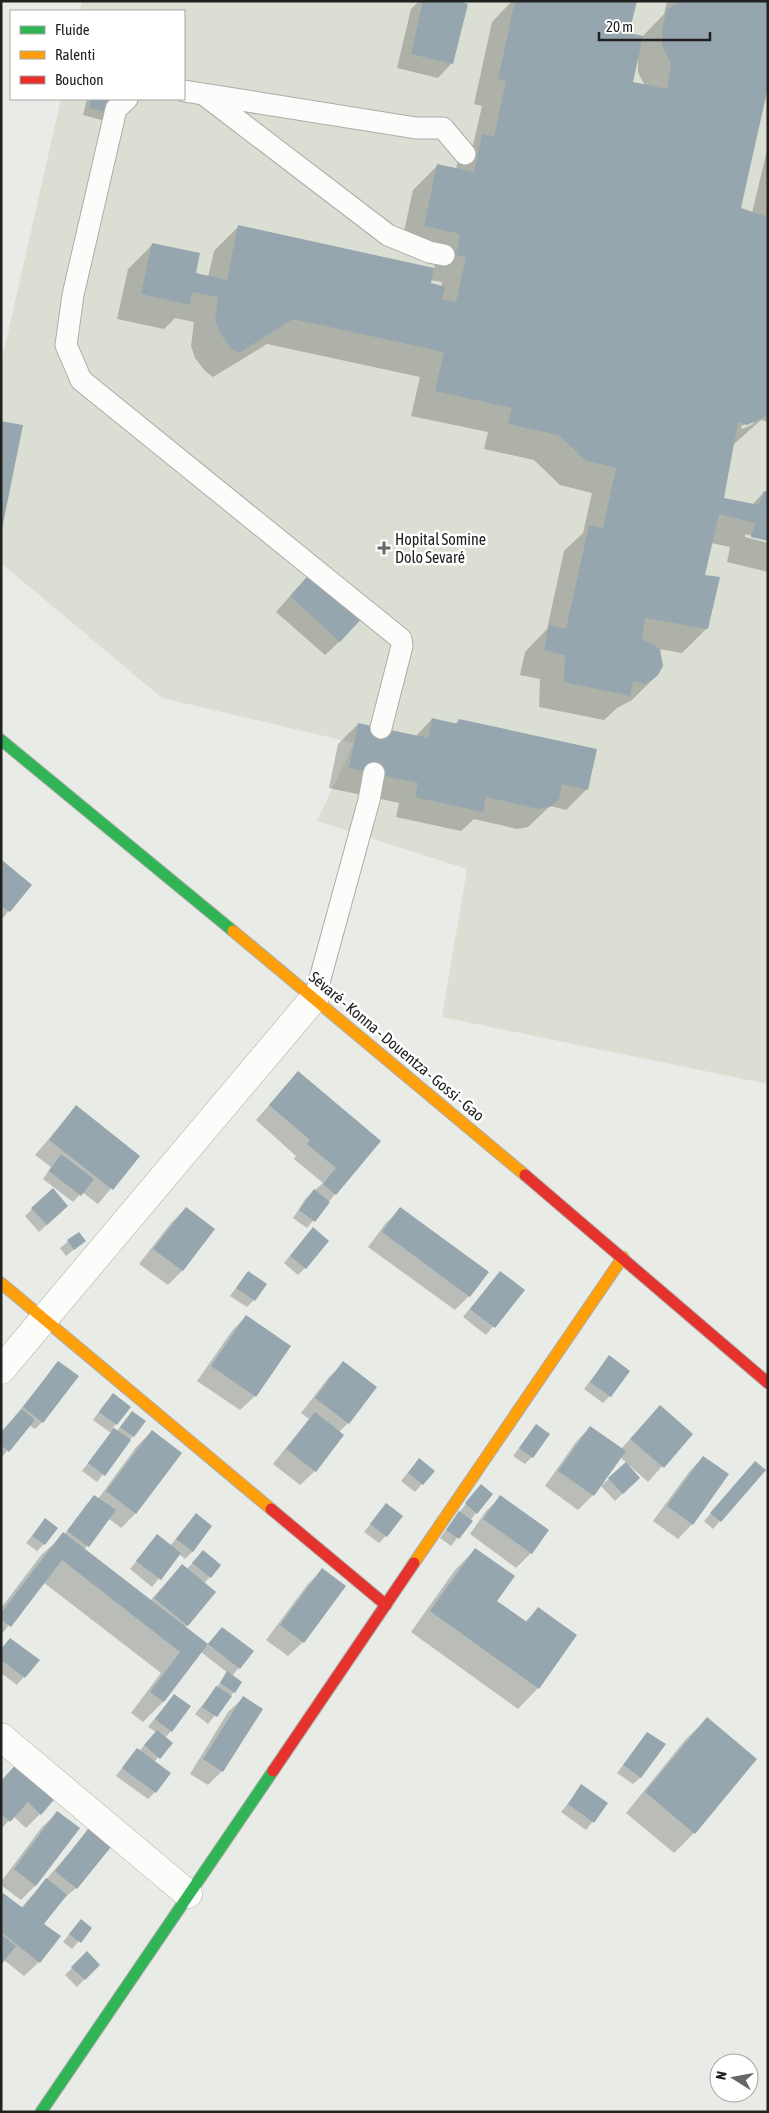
<svg xmlns="http://www.w3.org/2000/svg" width="769" height="2113" font-family="'Asap Condensed',sans-serif">
<rect width="100%" height="100%" fill="#e9ebe6"/>
<!-- built -->
<polygon fill="#daded3" points="82,1 768,1 768,1084 442,1017 467,869 317,821 354,743 162,698 1,563 1,533 23,425 1,421 1,364 61,99 184,99 184,11 80,11"/>
<!-- shadow -->
<g fill="#0003" fill-rule="evenodd">
<polygon points="419,1 453,1 452,63 438,78 397,68 411,9"/>
<path d="M 512,1 L 632,1 L 628,34 L 642,37 L 664,14 L 667,1 L 768,1 L 740,209 L 752,213 L 768,146 L 768,422 L 761,420 L 733,445 L 723,499 L 752,505 L 764,492 L 768,540 L 745,534 L 745,537 L 768,543 L 768,572 L 727,562 L 730,547 L 711,543 L 703,576 L 707,628 L 682,653 L 659,649 L 657,675 L 632,700 L 617,708 L 604,720 L 539,707 L 540,679 L 520,675 L 525,652 L 547,629 L 564,551 L 583,533 L 592,493 L 560,485 L 534,460 L 484,449 L 488,432 L 411,416 L 420,377 L 267,344 L 213,377 L 205,371 L 195,358 L 191,346 L 194,322 L 175,318 L 164,329 L 117,319 L 128,269 L 153,244 L 194,274 L 208,277 L 214,251 L 239,226 L 434,269 L 436,259 L 400,250 L 413,190 L 438,165 L 456,169 L 458,160 L 473,145 L 482,106 L 474,104 L 492,22 ZM 638,59 L 638,72 L 645,86 L 631,83 ZM 430,280 L 442,282 L 441,287 L 429,284 ZM 753,422 L 753,424 L 742,429 L 741,426 Z"/>
<polygon points="87,99 115,99 105,121 83,115"/>
<polygon points="299,586 340,641 325,655 276,612"/>
<polygon points="432,719 455,724 459,720 587,789 566,810 550,806 528,827 517,829 474,819 461,831 396,817 399,803 329,788 338,744 358,724 415,737"/>
<polygon points="2,862 30,885 2,919 1,863"/>
<polygon points="298,1072 379,1141 307,1228 293,1218 306,1198 323,1183 294,1159 296,1156 256,1120"/>
<polygon points="76,1107 138,1156 98,1204 82,1192 73,1202 43,1179 51,1167 35,1155"/>
<polygon points="186,1208 213,1230 182,1271 168,1285 139,1264 171,1223"/>
<polygon points="32,1209 60,1213 39,1232 25,1216"/>
<polygon points="400,1209 469,1296 455,1310 368,1247 386,1223"/>
<polygon points="79,1233 84,1241 66,1256 60,1248"/>
<polygon points="306,1236 305,1268 298,1275 284,1263"/>
<polygon points="248,1272 254,1300 247,1307 230,1296"/>
<polygon points="500,1272 523,1290 486,1335 463,1317"/>
<polygon points="246,1316 255,1396 240,1410 197,1381 232,1331"/>
<polygon points="609,1357 610,1396 603,1403 584,1389"/>
<polygon points="59,1362 42,1422 35,1429 29,1425 1,1458 1,1433"/>
<polygon points="344,1363 348,1423 339,1432 315,1471 300,1485 273,1464 309,1419 301,1413 329,1377"/>
<polygon points="106,1402 116,1424 113,1428 117,1431 132,1412 133,1436 97,1482 82,1471 111,1433 93,1420"/>
<polygon points="660,1407 691,1434 648,1482 629,1465 631,1485 615,1501 601,1486 627,1463 620,1457 593,1495 578,1510 545,1486 576,1442 590,1427 621,1449"/>
<polygon points="536,1425 532,1457 525,1464 513,1456"/>
<polygon points="152,1431 180,1453 135,1514 121,1528 108,1518 84,1550 150,1601 182,1565 187,1569 196,1559 210,1577 204,1583 214,1592 185,1628 207,1645 222,1629 252,1652 232,1676 234,1692 208,1724 195,1714 228,1673 201,1652 163,1702 143,1722 131,1713 161,1673 43,1582 1,1635 1,1608 42,1554 64,1535 87,1504 95,1496 98,1499 137,1446"/>
<polygon points="703,1457 692,1524 678,1539 653,1521 689,1472"/>
<polygon points="419,1459 433,1471 415,1492 401,1481"/>
<polygon points="748,1470 764,1470 713,1529 704,1521"/>
<polygon points="474,1493 476,1513 451,1546 440,1538"/>
<polygon points="501,1497 547,1530 531,1553 516,1568 470,1534 486,1511"/>
<polygon points="386,1505 386,1536 379,1543 364,1532"/>
<polygon points="196,1514 211,1526 192,1552 185,1559 179,1554 152,1587 130,1569 157,1536 170,1546"/>
<polygon points="45,1520 44,1544 37,1551 26,1543"/>
<polygon points="475,1550 496,1601 525,1622 538,1608 575,1635 538,1688 518,1709 411,1632 455,1570"/>
<polygon points="322,1570 303,1642 288,1656 266,1640 308,1584"/>
<polygon points="1,1649 38,1660 17,1685 1,1673"/>
<polygon points="174,1695 171,1731 165,1738 171,1743 154,1762 155,1792 148,1799 116,1776 130,1757 137,1749 139,1751 156,1732 148,1727"/>
<polygon points="243,1698 222,1771 208,1785 190,1774 228,1712"/>
<polygon points="707,1719 694,1833 674,1853 626,1813 686,1739"/>
<polygon points="648,1733 641,1777 633,1784 617,1773"/>
<polygon points="19,1763 40,1814 26,1828 13,1816 1,1829 1,1781"/>
<polygon points="582,1786 606,1804 586,1830 561,1812"/>
<polygon points="57,1813 36,1885 21,1900 1,1885 1,1882 42,1827"/>
<polygon points="93,1826 76,1888 61,1901 42,1924 39,1962 24,1976 4,1960 1,1963 1,1897 21,1908"/>
<polygon points="74,1928 90,1928 72,1949 63,1942"/>
<polygon points="87,1953 98,1965 77,1987 65,1975"/>
</g>
<!-- building -->
<g fill="#96a6ae">
<polygon points="423,1 458,1 468,4 453,64 411,54"/>
<polygon points="515,1 637,1 629,33 643,36 633,82 667,89 671,64 662,46 662,30 667,9 681,1 768,1 768,87 741,208 768,217 768,415 747,425 738,422 724,498 759,505 764,491 768,492 768,541 751,537 755,523 719,514 705,575 720,577 708,629 645,618 642,639 660,649 663,666 658,675 652,680 645,684 633,681 630,696 564,682 565,655 544,650 549,625 566,629 589,525 603,528 616,468 585,460 559,435 508,424 512,408 435,391 444,352 293,319 239,353 230,347 220,333 215,320 218,297 192,292 190,305 141,294 152,243 200,253 196,273 227,280 238,225 434,268 431,283 445,287 442,299 456,302 466,257 456,255 460,234 424,226 437,164 474,172 482,134 494,137 506,81 498,79"/>
<polygon points="92,99 117,99 113,114 89,108"/>
<polygon points="1,421 23,425 2,529 1,529"/>
<polygon points="313,570 364,616 340,642 290,596"/>
<polygon points="432,718 458,724 459,719 597,749 588,790 562,784 559,799 550,807 538,809 486,797 483,812 415,797 418,783 349,768 358,723 428,738"/>
<polygon points="2,860 32,885 10,912 1,906"/>
<polygon points="298,1071 381,1141 336,1195 323,1184 336,1168 307,1144 310,1140 269,1105"/>
<polygon points="76,1105 140,1156 113,1190 49,1140"/>
<polygon points="61,1154 94,1179 81,1196 49,1171"/>
<polygon points="53,1188 68,1206 47,1225 31,1208"/>
<polygon points="314,1189 330,1202 315,1222 299,1210"/>
<polygon points="186,1207 215,1229 183,1271 153,1249"/>
<polygon points="400,1207 489,1272 470,1297 382,1232"/>
<polygon points="313,1227 329,1241 306,1269 290,1256"/>
<polygon points="79,1232 86,1241 74,1250 67,1240"/>
<polygon points="248,1271 267,1284 255,1301 236,1288"/>
<polygon points="500,1271 525,1290 495,1328 470,1309"/>
<polygon points="246,1315 291,1346 256,1397 211,1366"/>
<polygon points="609,1355 630,1371 611,1397 590,1382"/>
<polygon points="58,1361 79,1376 43,1423 23,1407"/>
<polygon points="343,1361 377,1387 349,1424 315,1398"/>
<polygon points="113,1393 131,1407 117,1425 99,1412"/>
<polygon points="660,1405 693,1434 664,1468 630,1439"/>
<polygon points="22,1409 35,1420 9,1452 1,1445 1,1432"/>
<polygon points="132,1411 146,1421 134,1437 120,1427"/>
<polygon points="315,1412 344,1435 316,1472 286,1449"/>
<polygon points="536,1424 550,1434 533,1458 519,1448"/>
<polygon points="590,1426 626,1451 594,1496 558,1471"/>
<polygon points="114,1428 131,1440 105,1476 88,1463"/>
<polygon points="152,1430 182,1453 136,1514 106,1491"/>
<polygon points="703,1456 729,1474 693,1525 667,1506"/>
<polygon points="419,1458 435,1471 423,1485 408,1473"/>
<polygon points="755,1461 766,1470 721,1522 710,1513"/>
<polygon points="626,1462 640,1478 623,1494 608,1478"/>
<polygon points="481,1484 493,1494 477,1514 465,1503"/>
<polygon points="94,1495 116,1510 89,1547 67,1531"/>
<polygon points="500,1495 549,1530 532,1554 483,1519"/>
<polygon points="386,1503 403,1516 387,1537 370,1524"/>
<polygon points="459,1511 473,1521 459,1539 446,1530"/>
<polygon points="196,1513 212,1526 193,1552 176,1539"/>
<polygon points="45,1518 58,1528 45,1545 32,1536"/>
<polygon points="63,1532 208,1644 164,1702 150,1692 180,1652 62,1560 11,1627 1,1619 1,1613"/>
<polygon points="157,1534 181,1553 161,1580 136,1561"/>
<polygon points="475,1548 515,1576 497,1601 527,1622 538,1607 577,1635 539,1689 430,1611"/>
<polygon points="203,1550 221,1565 211,1578 192,1563"/>
<polygon points="182,1564 216,1592 188,1626 154,1598"/>
<polygon points="322,1568 346,1586 304,1643 280,1625"/>
<polygon points="222,1627 254,1651 240,1669 208,1644"/>
<polygon points="10,1638 40,1660 25,1678 1,1660 1,1649"/>
<polygon points="227,1671 242,1682 235,1693 220,1683"/>
<polygon points="216,1686 232,1696 217,1717 202,1707"/>
<polygon points="174,1694 191,1706 172,1732 155,1719"/>
<polygon points="243,1696 263,1709 223,1772 203,1759"/>
<polygon points="707,1717 757,1759 695,1834 645,1792"/>
<polygon points="157,1730 173,1743 160,1759 144,1745"/>
<polygon points="647,1732 666,1744 641,1778 623,1765"/>
<polygon points="137,1748 171,1773 156,1793 122,1768"/>
<polygon points="19,1761 58,1795 41,1815 28,1802 10,1822 1,1814 1,1781"/>
<polygon points="581,1784 608,1803 594,1823 568,1804"/>
<polygon points="57,1811 80,1828 36,1886 14,1869"/>
<polygon points="92,1824 115,1842 77,1889 55,1871"/>
<polygon points="46,1878 67,1895 44,1924 61,1936 40,1963 1,1932 1,1896 3,1893 23,1908"/>
<polygon points="81,1919 92,1928 81,1943 69,1934"/>
<polygon points="1,1934 16,1946 1,1965"/>
<polygon points="87,1951 100,1965 85,1980 71,1967"/>
</g>
<g fill="none" stroke-linecap="round" stroke-linejoin="round">
<defs>
<g id="lane">
<polyline points="184,91 416,128 443,128 465,154"/>
<polyline points="206,96 388,235 429,252 444,255"/>
<polyline points="127,99 116,109 73,295 66,345 81,380 401,639 402,646 381,728"/>
<polyline points="315,997 369,800 374,773"/>
</g>
<g id="street">
<polyline points="1,1370 315,997"/>
<polyline points="1,1737 188,1894"/>
</g>
<g id="fast">
<polyline points="1,740 233,931"/>
<polyline points="41,2112 273,1771"/>
</g>
<g id="slow">
<polyline points="233,931 525,1175"/>
<polyline points="1,1283 271,1509"/>
<polyline points="414,1563 623,1257"/>
</g>
<g id="jam">
<polyline points="525,1175 768,1383"/>
<polyline points="271,1509 386,1605"/>
<polyline points="273,1771 414,1563"/>
</g>
</defs>
<!-- lane casing -->
<use href="#lane" stroke="#acadaa" stroke-width="23"/>
<!-- street casing -->
<use href="#street" stroke="#acadaa" stroke-width="29"/>
<!-- fast casing -->
<use href="#fast" stroke="#acadaa" stroke-width="13"/>
<!-- slow casing -->
<use href="#slow" stroke="#acadaa" stroke-width="13"/>
<!-- jam casing -->
<use href="#jam" stroke="#acadaa" stroke-width="13"/>
<!-- lane -->
<use href="#lane" stroke="#fcfcfb" stroke-width="21"/>
<!-- street -->
<use href="#street" stroke="#fcfcfb" stroke-width="28"/>
<!-- fast -->
<use href="#fast" stroke="#30b455" stroke-width="11"/>
<!-- slow -->
<use href="#slow" stroke="#ff9f0a" stroke-width="11"/>
<!-- jam -->
<use href="#jam" stroke="#e5322d" stroke-width="11"/>
</g>
<!-- markers -->
<path fill="#676865" stroke="#fff" stroke-width="2" d="M381.5 540.5h5v5h5v5h-5v5h-5v-5h-5v-5h5z"/>
<g text-anchor="middle" stroke-width="5" stroke-linejoin="round" paint-order="stroke">
<!-- poi labels -->
<g font-size="16" fill="#21221f" stroke="#fff" text-anchor="start">
<text x="395" y="545">Hopital Somine<tspan x="395" dy="18">Dolo Sevaré</tspan></text>
</g>
<!-- street labels -->
<g font-size="16" fill="#21221f" stroke="#fff">
<text transform="translate(397 1046) rotate(40)" y="6">Sévaré - Konna - Douentza - Gossi - Gao</text>
</g>
</g>
<!-- border -->
<rect width="769" height="2113" fill="none" stroke="#21221f" stroke-width="5"/>
<!-- legend -->
<rect x="10" y="10" width="175" height="90" fill="#ffffff" stroke="#a6a7a5"/>
<rect x="20" y="26" width="25" height="8" fill="#30b455" stroke="#a6a7a5"/>
<text x="55" y="35" font-size="15" fill="#21221f">Fluide</text>
<rect x="20" y="51" width="25" height="8" fill="#ff9f0a" stroke="#a6a7a5"/>
<text x="55" y="60" font-size="15" fill="#21221f">Ralenti</text>
<rect x="20" y="76" width="25" height="8" fill="#e5322d" stroke="#a6a7a5"/>
<text x="55" y="85" font-size="15" fill="#21221f">Bouchon</text>
<!-- north arrow -->
<g transform="translate(734 2078) rotate(281)"><circle r="24" fill="#ffffff" stroke="#a6a7a5"/>
<path d="M0-4L9 19L0 12L-9 19Z" fill="#676865"/>
<text y="-8" font-size="14" font-weight="bold" text-anchor="middle" fill="#21221f">N</text>
</g>
<!-- scale -->
<path d="M599 32v8h111v-8" fill="none" stroke="#21221f" stroke-width="2.5"/>
<text x="606" y="32" font-size="15" fill="#21221f" stroke="#ffffff" stroke-width="4" paint-order="stroke">20 m</text>
</svg>
